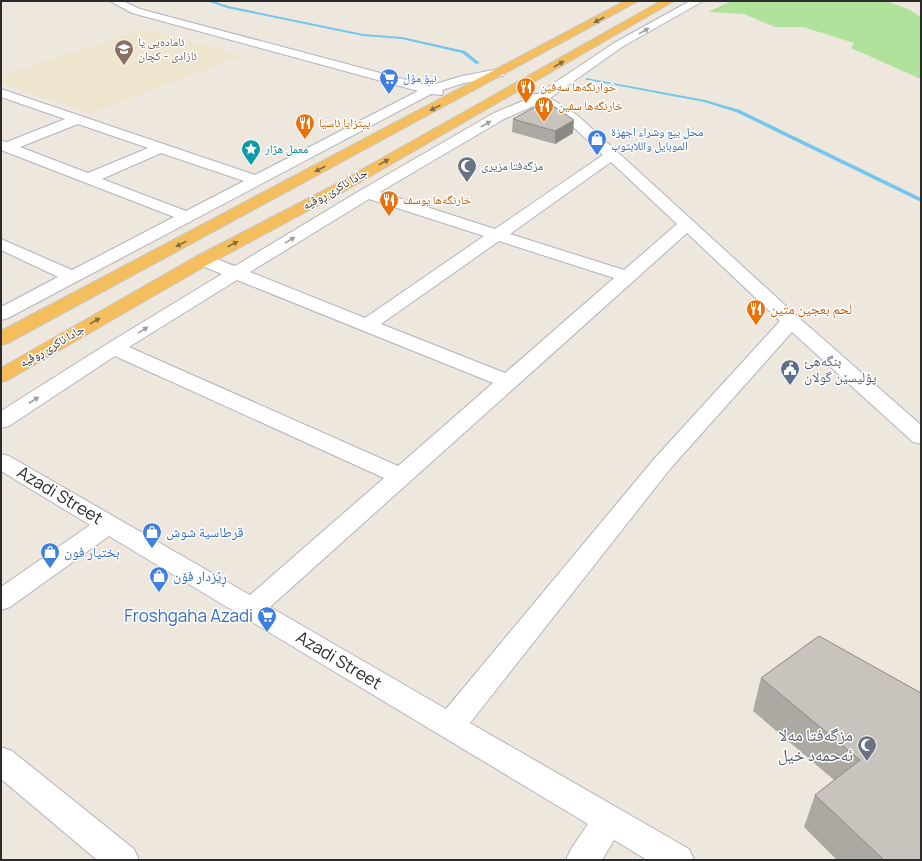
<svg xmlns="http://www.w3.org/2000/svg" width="922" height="861" font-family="Manrope,'Noto Naskh Arabic',sans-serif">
<rect width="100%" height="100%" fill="#ede7de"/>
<!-- education -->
<polygon fill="#eee5ce" points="144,29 242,56 91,113 1,83 1,76"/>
<!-- green -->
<polygon fill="#b0e29c" points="731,1 886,1 908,9 921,17 921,79 851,48 854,43 803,27 775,27 744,14 708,12"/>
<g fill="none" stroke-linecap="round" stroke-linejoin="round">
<!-- stream -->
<g fill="#74c6ec" fill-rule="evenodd">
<polygon points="207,1 213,1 228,6 363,34 402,37 465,51 480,63 476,64 462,53 402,39 363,36 227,8"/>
<polygon points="586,78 705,100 740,110 921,198 921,202 736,112 704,102 588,80 586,80"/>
</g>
<defs>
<g id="minor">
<path d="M 110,1 L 123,1 L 140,9 L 429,86 L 462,76 L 499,69 L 505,73 L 503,76 L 464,83 L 442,90 L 443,92 L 442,95 L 431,94 L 8,318 L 1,320 L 1,307 L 58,277 L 1,250 L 1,239 L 72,270 L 174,217 L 1,150 L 1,141 L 7,142 L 65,119 L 1,97 L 1,89 L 255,175 L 418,91 L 132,13 ZM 78,124 L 148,148 L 88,173 L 20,147 ZM 161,153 L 244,181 L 186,211 L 102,179 Z"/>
<path d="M 690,1 L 703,1 L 622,47 L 550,98 L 577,115 L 798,317 L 921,425 L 921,444 L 913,442 L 792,332 L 670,469 L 470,723 L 689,849 L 694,860 L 647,860 L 614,840 L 602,860 L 566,860 L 571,849 L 588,824 L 109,536 L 10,607 L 1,610 L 1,587 L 90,525 L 1,471 L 1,454 L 9,456 L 250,595 L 384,478 L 115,356 L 9,426 L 1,428 L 1,411 L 107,344 L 222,274 L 197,264 L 194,260 L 197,256 C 209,253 223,262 235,266 L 361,190 L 494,113 L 525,100 L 521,97 L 523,94 L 538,94 L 614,43 ZM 540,103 L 567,121 L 603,155 L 495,229 L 380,192 L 504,119 ZM 611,162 L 677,224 L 624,270 L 510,234 ZM 369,199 L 484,236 L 365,318 L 250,272 ZM 687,233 L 780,321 L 654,459 L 446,709 L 270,607 ZM 499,241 L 614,278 L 505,373 L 381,324 ZM 237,280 L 493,383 L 398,466 L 129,347 Z"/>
<polygon points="1,747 12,751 134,849 139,860 97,860 1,779"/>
</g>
<g id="trunk">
<polygon points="625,1 638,1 8,343 1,345 1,331"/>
<polygon points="661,1 674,1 348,189 209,264 8,380 1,382 1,368 197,256 338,183"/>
</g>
</defs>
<!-- minor casing -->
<use href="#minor" stroke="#b1b3be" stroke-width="2"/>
<!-- trunk casing -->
<use href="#trunk" stroke="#c8c8c8" stroke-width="2"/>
<!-- minor -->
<use href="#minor" fill="#fff" fill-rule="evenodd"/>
<!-- trunk -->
<use href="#trunk" fill="#f4be5e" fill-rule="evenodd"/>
</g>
<!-- wall -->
<g fill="#aca9a3">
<polygon points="513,119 573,133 555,144 512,132"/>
<polygon points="819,636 921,860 837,860 804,827 815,795 834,780 753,711 761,678"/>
</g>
<!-- shaded-wall -->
<polygon fill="#8c8984" points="574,120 573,133 555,144 555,131"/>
<!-- building -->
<g fill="#c8c4bd" stroke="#8c8984">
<polygon points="546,101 574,120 555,131 513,119"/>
<polygon points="819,636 921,693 921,860 884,860 815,795 860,760 761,678"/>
</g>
<!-- one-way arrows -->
<defs><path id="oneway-solid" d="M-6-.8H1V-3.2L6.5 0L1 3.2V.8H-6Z"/></defs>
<g fill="#856d42">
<use href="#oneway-solid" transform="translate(599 20) rotate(152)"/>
<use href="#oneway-solid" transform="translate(559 64) rotate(-30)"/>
<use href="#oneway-solid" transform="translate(435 108) rotate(152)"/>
<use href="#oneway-solid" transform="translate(384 162) rotate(-29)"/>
<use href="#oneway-solid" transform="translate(320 169) rotate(152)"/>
<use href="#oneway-solid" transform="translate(181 244) rotate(152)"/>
<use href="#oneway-solid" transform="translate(233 244) rotate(-28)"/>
<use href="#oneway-solid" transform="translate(95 321) rotate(-30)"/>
</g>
<g fill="#a0a0a0">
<use href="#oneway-solid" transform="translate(644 31) rotate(-29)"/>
<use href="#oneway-solid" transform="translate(486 124) rotate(-30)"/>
<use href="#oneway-solid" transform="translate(290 240) rotate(-31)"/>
<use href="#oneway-solid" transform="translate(143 330) rotate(-32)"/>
<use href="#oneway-solid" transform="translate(34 400) rotate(-33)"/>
</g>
<!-- icons -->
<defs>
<symbol id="school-pin" viewBox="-11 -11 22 30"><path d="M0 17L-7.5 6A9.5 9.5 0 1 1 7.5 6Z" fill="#8d6e63" stroke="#fff"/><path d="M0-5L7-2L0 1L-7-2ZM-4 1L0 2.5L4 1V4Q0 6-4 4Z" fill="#fff"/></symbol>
<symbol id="supermarket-pin" viewBox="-11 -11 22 30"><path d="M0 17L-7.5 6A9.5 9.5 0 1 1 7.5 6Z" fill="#3f7fe0" stroke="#fff"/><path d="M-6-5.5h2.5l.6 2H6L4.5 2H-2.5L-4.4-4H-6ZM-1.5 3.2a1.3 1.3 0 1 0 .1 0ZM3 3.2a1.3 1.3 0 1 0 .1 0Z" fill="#fff"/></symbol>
<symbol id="restaurant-pin" viewBox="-11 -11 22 30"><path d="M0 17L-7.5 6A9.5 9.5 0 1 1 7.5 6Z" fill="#e8710a" stroke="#fff"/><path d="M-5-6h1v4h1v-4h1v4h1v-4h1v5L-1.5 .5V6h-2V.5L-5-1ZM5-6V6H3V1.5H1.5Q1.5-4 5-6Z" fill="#fff"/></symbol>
<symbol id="shop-pin" viewBox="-11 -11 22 30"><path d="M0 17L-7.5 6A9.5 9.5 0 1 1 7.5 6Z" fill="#3f7fe0" stroke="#fff"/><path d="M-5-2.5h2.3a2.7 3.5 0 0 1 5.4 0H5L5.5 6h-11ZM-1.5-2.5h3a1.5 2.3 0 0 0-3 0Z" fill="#fff"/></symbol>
<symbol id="sight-pin" viewBox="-11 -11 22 30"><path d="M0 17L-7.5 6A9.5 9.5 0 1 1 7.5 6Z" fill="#0f9aa8" stroke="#fff"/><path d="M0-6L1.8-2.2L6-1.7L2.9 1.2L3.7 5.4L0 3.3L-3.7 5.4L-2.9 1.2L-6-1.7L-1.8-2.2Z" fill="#fff"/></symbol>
<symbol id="mosque-pin" viewBox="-11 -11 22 30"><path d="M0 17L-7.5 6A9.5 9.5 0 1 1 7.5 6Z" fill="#6b7280" stroke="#fff"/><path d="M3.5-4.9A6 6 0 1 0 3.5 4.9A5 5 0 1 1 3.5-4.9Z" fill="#fff"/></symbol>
<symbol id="civic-pin" viewBox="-11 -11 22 30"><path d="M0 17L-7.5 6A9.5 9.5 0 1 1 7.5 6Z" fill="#5c6f8a" stroke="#fff"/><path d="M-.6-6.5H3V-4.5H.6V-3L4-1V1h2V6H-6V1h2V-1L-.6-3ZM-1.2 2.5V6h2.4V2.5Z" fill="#fff"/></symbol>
</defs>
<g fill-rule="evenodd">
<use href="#school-pin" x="113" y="38" width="22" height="30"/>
<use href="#supermarket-pin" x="378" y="67" width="22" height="30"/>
<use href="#restaurant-pin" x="515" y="76" width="22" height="30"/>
<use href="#restaurant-pin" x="533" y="95" width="22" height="30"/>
<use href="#restaurant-pin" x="294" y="112" width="22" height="30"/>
<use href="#shop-pin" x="586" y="128" width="22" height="30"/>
<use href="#sight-pin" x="240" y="138" width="22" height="30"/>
<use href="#mosque-pin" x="456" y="155" width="22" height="30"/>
<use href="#restaurant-pin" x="378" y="189" width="22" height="30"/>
<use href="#restaurant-pin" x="745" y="298" width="22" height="30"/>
<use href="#civic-pin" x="779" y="358" width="22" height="30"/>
<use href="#shop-pin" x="141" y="521" width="22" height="30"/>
<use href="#shop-pin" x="39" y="541" width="22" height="30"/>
<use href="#shop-pin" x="148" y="565" width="22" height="30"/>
<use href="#supermarket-pin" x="256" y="605" width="22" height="30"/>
<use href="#mosque-pin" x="856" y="734" width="22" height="30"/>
</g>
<g text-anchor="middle" stroke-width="3" stroke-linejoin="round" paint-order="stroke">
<!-- far-education labels -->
<g font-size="12" fill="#785e54" stroke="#fff" text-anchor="start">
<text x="138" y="46">ئامادەیی یا<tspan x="138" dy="14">ئازادی - کچان</tspan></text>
</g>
<!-- far-shop labels -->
<g font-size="12" fill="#366cbe" stroke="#fff" text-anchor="start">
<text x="403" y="82">نیۆ مۆل</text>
<text x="611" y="136">محل بيع وشراء اجهزة<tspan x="611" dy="14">الموبايل واللابتوب</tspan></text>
</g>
<!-- far-food labels -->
<g font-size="12" fill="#c56008" stroke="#fff" text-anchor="start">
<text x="540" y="91">خوارنگەھا سەفین</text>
<text x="558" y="110">خارنگەها سفين</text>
<text x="319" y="127">پیتزایا ئاسیا</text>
<text x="403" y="204">خارنگەها یوسف</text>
</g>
<!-- far-culture labels -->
<g font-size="12" fill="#0d838f" stroke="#fff" text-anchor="start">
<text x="265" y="153">معمل هژار</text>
</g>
<!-- far-worship labels -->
<g font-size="12" fill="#5b616d" stroke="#fff" text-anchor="start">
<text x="481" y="170">مزگەفتا مزیری</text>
</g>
<!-- far-street labels -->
<g font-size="12" fill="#2b2b2b" stroke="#fff">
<text transform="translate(335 189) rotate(-29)" y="4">جادا ئاکرێ ڕوڤیە</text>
<text transform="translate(52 346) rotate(-30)" y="4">جادا ئاکرێ ڕوڤیە</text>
</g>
<!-- food labels -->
<g font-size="14" fill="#c56008" stroke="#fff" text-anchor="start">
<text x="770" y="314">لحم بعجين متين</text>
</g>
<!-- service labels -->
<g font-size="14" fill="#4e5e75" stroke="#fff" text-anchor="start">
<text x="804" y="366">بنگە‌ھێ<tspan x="804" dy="16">پۆلیسێن گولان</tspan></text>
</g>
<!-- shop labels -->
<g font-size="14" fill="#366cbe" stroke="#fff" text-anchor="start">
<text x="166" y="537">قرطاسية شوش</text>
<text x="64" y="557">بختيار فون</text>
<text x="173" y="581">ڕێزدار فۆن</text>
</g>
<!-- near-street labels -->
<g font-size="17" fill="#2b2b2b" stroke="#fff">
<text transform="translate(60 495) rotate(31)" y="6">Azadi Street</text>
<text transform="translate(339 660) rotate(31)" y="6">Azadi Street</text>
</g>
<!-- near-shop labels -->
<g font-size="17" fill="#366cbe" stroke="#fff" text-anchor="end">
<text x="253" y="622">Froshgaha Azadi</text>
</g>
<!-- near-worship labels -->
<g font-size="17" fill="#5b616d" stroke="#fff" text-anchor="end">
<text x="853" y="741">مزگەفتا مەلا<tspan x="853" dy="20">ئەحمەد خیل</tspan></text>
</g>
</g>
<!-- border -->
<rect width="922" height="861" fill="none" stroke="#2b2b2b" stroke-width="4"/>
</svg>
